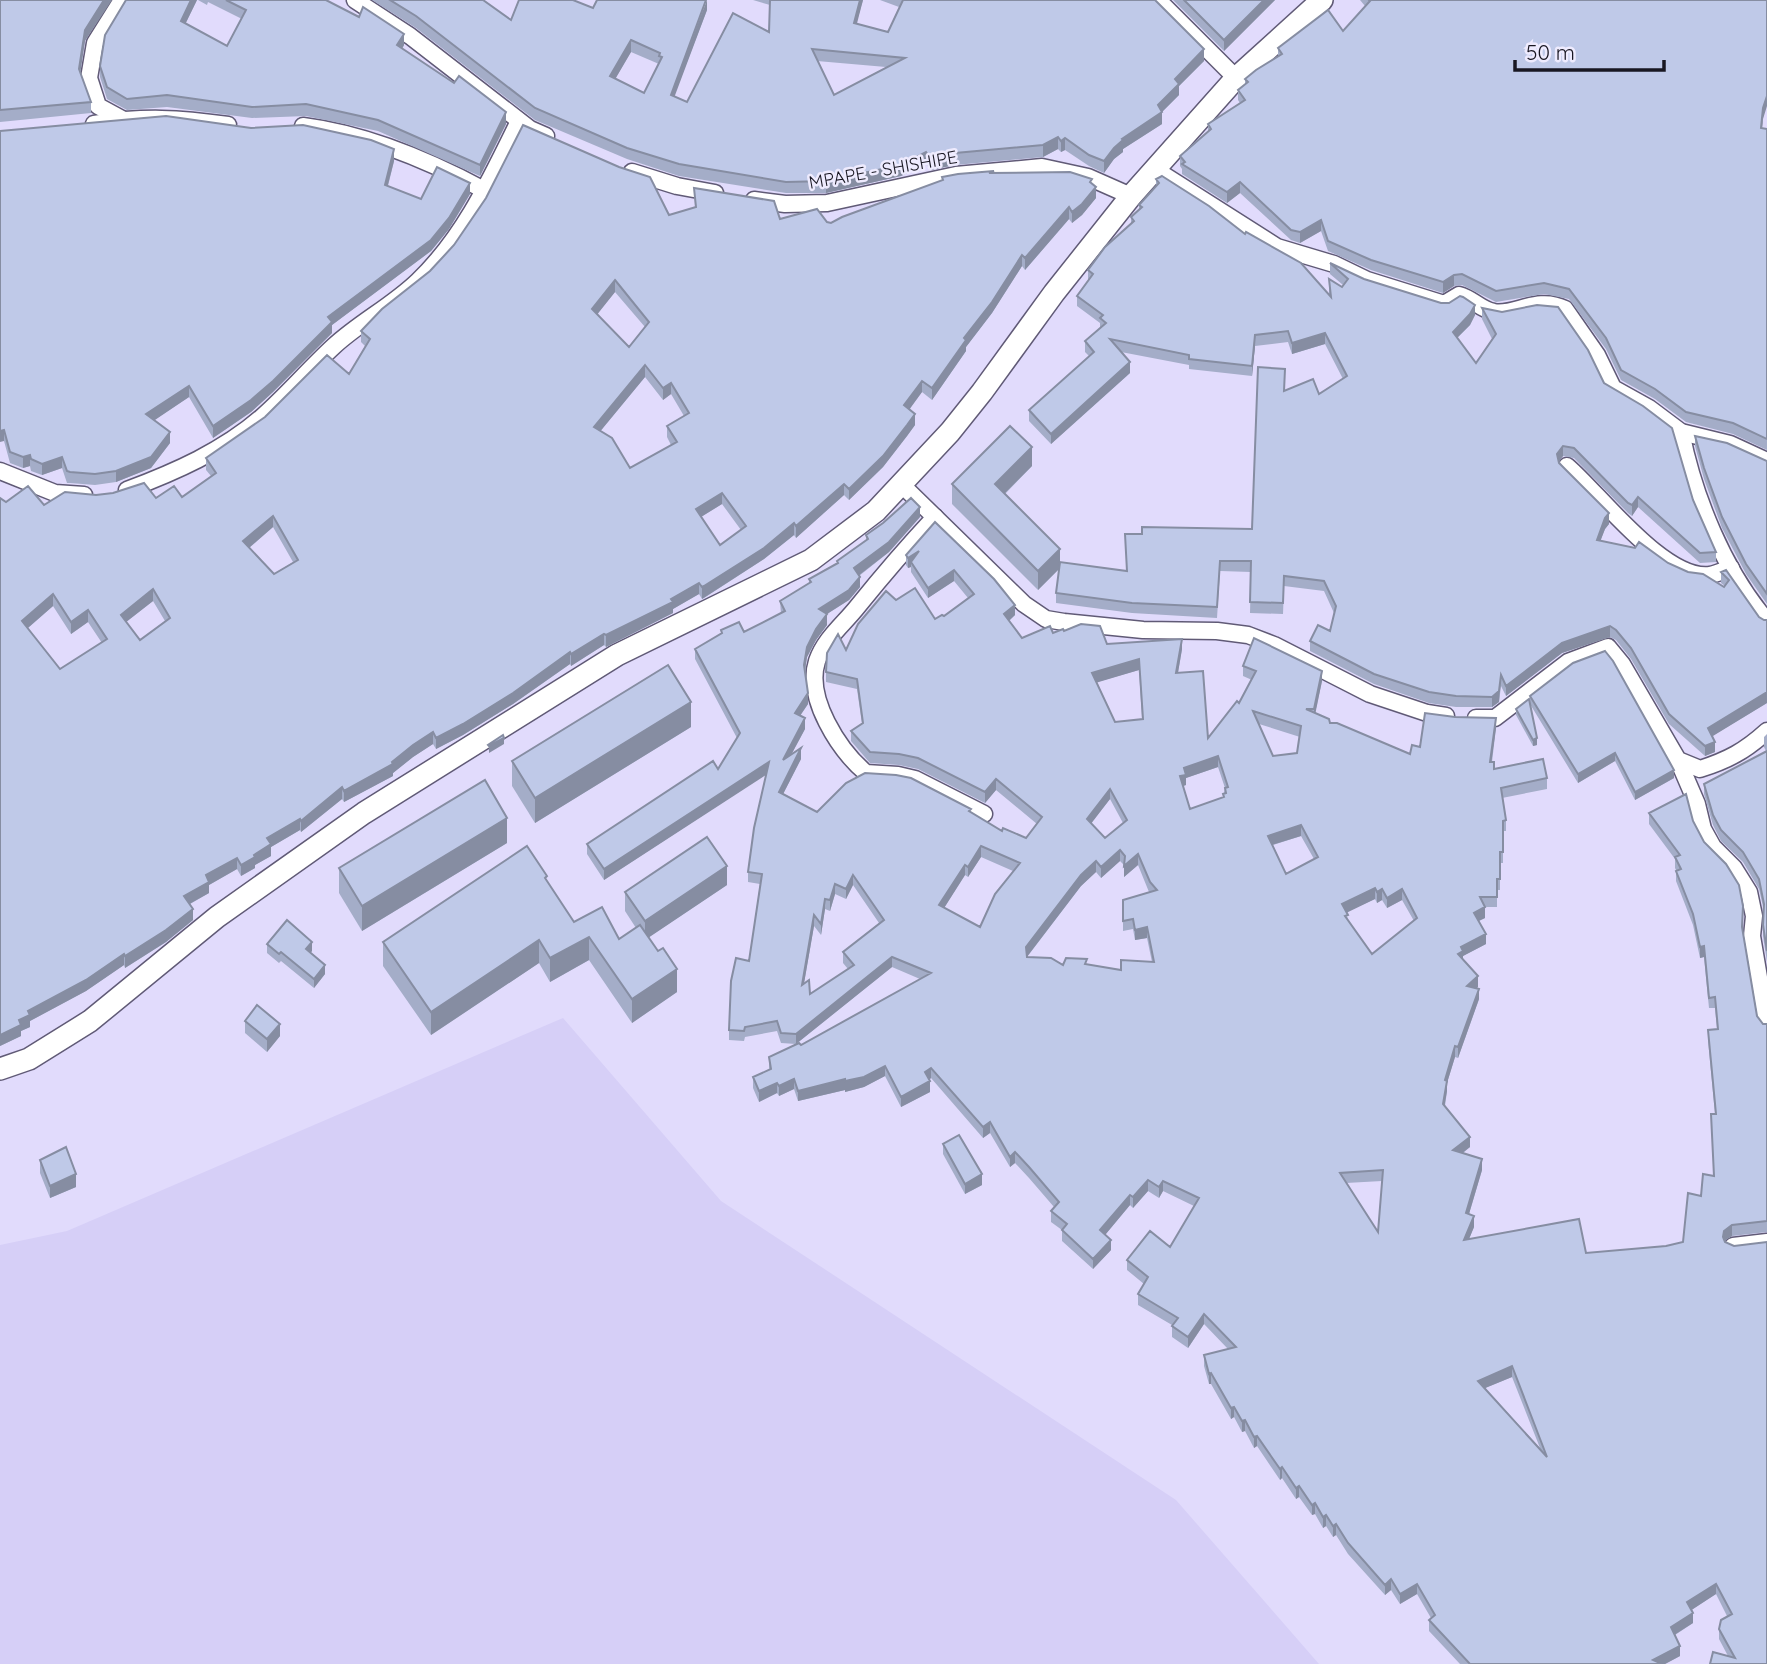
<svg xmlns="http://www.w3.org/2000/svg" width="1767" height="1664" font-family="Quicksand,sans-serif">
<rect width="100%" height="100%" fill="#e1dbfc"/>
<!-- built -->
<polygon fill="#d6cff7" points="563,1018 721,1201 1176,1500 1319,1664 0,1664 0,1245 67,1231"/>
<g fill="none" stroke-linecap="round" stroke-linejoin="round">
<defs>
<g id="minor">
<polyline points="122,0 95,43 89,78 98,106 122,119"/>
<polyline points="355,0 410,36 530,129 546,136"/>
<polyline points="1158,0 1236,78"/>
<path d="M 94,124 C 143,116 180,118 228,125"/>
<path d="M 303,126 C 367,134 428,160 484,190"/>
<path d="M 1156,170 L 1277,247 L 1334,264 L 1367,280 L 1444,304 L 1459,295 C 1472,298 1481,310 1494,312 C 1515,316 1537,295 1565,309 L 1597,355 L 1613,388 L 1649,408 L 1681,432 L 1730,444 L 1767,461"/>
<polyline points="632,172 677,186 715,193"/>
<polyline points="754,200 785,204 827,203 956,175 1042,167 1088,177 1131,196"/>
<path d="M 1681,432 C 1694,497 1724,571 1767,621"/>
<path d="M 1567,466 C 1599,493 1664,581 1710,575 C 1717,574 1724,570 1731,568"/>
<polyline points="0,471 55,493 84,495"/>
<polyline points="902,485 1024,604 1046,619 1064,622 1143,630 1217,631 1248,635 1274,645 1370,694 1427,713 1446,716"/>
<path d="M 127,490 C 175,472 223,451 262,417 C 287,395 309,369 334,346 C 360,322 392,306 418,281 C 464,237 491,178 519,121"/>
<path d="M 935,517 C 908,546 883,575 858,606 C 844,624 825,638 817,661 C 805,698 839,750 866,773 L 898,775 L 915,779 L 984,814"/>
<path d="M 1476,718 L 1495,718 L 1568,662 L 1608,647 L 1622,664 L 1678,760 L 1700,769 C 1728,760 1745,751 1767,731"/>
<polyline points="1678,760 1697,804 1703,829 1713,847 1734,868 1749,892 1754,916 1752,936 1767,1025"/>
<polyline points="1733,1246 1767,1242"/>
</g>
<polyline id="tertiary" points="0,1069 29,1059 90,1021 217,917 364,813 617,655 811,560 876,511 950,432 982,392 1054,293 1131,196 1236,78 1322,0"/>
</defs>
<!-- minor casing -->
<use href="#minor" stroke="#605a76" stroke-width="19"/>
<!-- tertiary casing -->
<use href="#tertiary" stroke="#605a76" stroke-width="24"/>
<!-- minor -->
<use href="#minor" stroke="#fff" stroke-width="16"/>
<!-- tertiary -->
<use href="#tertiary" stroke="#fff" stroke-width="21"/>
</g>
<!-- wall -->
<g fill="#a4adc8" fill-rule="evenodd">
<polygon points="0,0 85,41 80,72 91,102 91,113 0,122"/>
<polygon points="126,0 197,0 185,24 227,46 242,19 208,2 207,5 198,0 326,0 404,45 402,49 506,124 480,176 378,131 306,116 252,118 167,107 127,110 107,99 100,77 100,66"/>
<path d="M 372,0 L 483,0 L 511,20 L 593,8 L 707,10 L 674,96 L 687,102 L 769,32 L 770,5 L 753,0 L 863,0 L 856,24 L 888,32 L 899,7 L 880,0 L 1155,0 L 1204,61 L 1179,86 L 1179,95 L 1162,112 L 1162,124 L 1123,149 L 1123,152 L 1114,159 L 1104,173 L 1089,166 L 1065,150 L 1061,152 L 1058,149 L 1043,157 L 955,165 L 930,170 L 926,164 L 901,176 L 826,193 L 786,193 L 679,176 L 627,159 L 535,120 L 416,28 ZM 631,52 L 659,64 L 644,93 L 615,79 ZM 817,61 L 886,67 L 834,95 Z"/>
<polygon points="1173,0 1275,0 1224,51"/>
<polygon points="1360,0 1767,0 1762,128 1767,129 1767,450 1733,434 1686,422 1655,399 1621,380 1606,349 1569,299 1544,294 1496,302 1462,285 1454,286 1443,293 1371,270 1328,251 1321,231 1300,243 1291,240 1240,193 1227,203 1182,174 1182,169 1180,166 1180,156 1208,131 1208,124 1240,103 1238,100 1238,90 1245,84 1245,79 1278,56 1278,48 1343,31 1365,6"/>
<polygon points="0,131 394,161 388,186 421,199 470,194 449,229 431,251 332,325 332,333 273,392 251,412 213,438 189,397 154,420 170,443 151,468 116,482 95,485 70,483 67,483 62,468 42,475 31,471 30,466 23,468 10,463 4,441"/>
<path d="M 994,173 L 1092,184 L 1096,198 L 1082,215 L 1072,223 L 1069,219 L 1025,270 L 1022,266 L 992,313 L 966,347 L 966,351 L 932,400 L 922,392 L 909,409 L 915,425 L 907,436 L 883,467 L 849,500 L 844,495 L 796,538 L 794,535 L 764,559 L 704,598 L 702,599 L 699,594 L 673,609 L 673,613 L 606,647 L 604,645 L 571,666 L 570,664 L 513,704 L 463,735 L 436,749 L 433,744 L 413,757 L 393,773 L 393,776 L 344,802 L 342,799 L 301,832 L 300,830 L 271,847 L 271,856 L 255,865 L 255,868 L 241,876 L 237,869 L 209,885 L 209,893 L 190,904 L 193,920 L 166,942 L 125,968 L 124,965 L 86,991 L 30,1021 L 30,1027 L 21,1031 L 21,1036 L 0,1046 L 0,498 L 6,502 L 44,505 L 96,495 L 156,498 L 182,497 L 211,476 L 206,470 L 206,458 L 349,374 L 365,346 L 361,342 L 361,331 L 695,207 L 694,188 L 780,219 L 831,223 L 942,180 L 942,177 ZM 615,292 L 645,327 L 629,347 L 597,314 ZM 645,377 L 663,400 L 671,394 L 684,416 L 667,426 L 667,437 L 671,445 L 630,468 L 600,431 ZM 722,504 L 741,530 L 720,545 L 701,517 ZM 273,527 L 293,562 L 274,574 L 249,548 ZM 153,601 L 165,621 L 140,640 L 126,622 ZM 53,606 L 71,634 L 88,622 L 102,643 L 60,669 L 28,628 Z"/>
<polygon points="1156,179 1245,234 1329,295 1329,279 1342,287 1343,285 1330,274 1330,263 1364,279 1475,315 1470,325 1457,338 1476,363 1492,339 1482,319 1482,308 1604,383 1693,500 1716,552 1716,562 1700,563 1638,507 1632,516 1628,513 1574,458 1563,456 1559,461 1609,524 1605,529 1600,541 1668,563 1724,587 1725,586 1721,583 1721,572 1726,570 1759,617 1764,620 1767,620 1767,703 1712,736 1715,752 1705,756 1669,724 1631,659 1616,640 1610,637 1562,653 1506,696 1501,686 1499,702 1492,707 1456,707 1429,703 1374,684 1310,651 1310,641 1330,631 1334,613 1324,591 1284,586 1283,614 1250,613 1251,572 1220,571 1217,618 1132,613 1056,603 1056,593 1059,569 1038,590 952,504 952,484 1032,466 1005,494 1060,562 1126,571 1252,529 1285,391 1319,394 1343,379 1325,344 1292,354 1288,342 1255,346 1252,376 1189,369 1189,365 1121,352 1130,373 1051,444 1029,421 1029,410 1089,356 1085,352 1085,341 1100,328 1100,323 1077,306 1077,296 1088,281 1088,270 1131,224 1131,217 1139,209 1139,205 1156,186"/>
<polygon points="1695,436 1767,461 1767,604 1746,574 1722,528 1704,479 1695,446"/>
<path d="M 920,517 L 889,552 L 859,576 L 860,587 L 849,600 L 827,614 L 827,625 L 816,640 L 807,657 L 805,671 L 808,704 L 800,716 L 805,729 L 791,755 L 801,759 L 783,794 L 817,812 L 971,812 L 1002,831 L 1026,838 L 1037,824 L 996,790 L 985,803 L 918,769 L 899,765 L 870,763 L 851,741 L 851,731 L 862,724 L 857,689 L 826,682 L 826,672 L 896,600 L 935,619 L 944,616 L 968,598 L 954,581 L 928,598 L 911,572 L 911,567 L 908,568 L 906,565 L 906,555 L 935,522 L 1015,615 L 1009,621 L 1022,638 L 1064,631 L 1107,644 L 1182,649 L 1178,673 L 1208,738 L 1239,703 L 1252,680 L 1243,676 L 1243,666 L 1322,681 L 1315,713 L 1330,723 L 1410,754 L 1420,747 L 1496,728 L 1492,762 L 1494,769 L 1547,778 L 1547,789 L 1502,798 L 1506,820 L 1506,831 L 1503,831 L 1503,863 L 1500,863 L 1500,890 L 1497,890 L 1497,907 L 1485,907 L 1485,918 L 1479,921 L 1486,944 L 1463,956 L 1463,960 L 1478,987 L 1476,988 L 1479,999 L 1458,1058 L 1455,1057 L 1447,1083 L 1447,1091 L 1445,1106 L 1470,1147 L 1463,1153 L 1482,1170 L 1469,1214 L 1474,1227 L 1469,1239 L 1586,1253 L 1666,1246 L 1683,1242 L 1701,1196 L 1714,1175 L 1711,1114 L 1715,1114 L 1708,1040 L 1708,1030 L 1717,1029 L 1715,1008 L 1709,1008 L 1704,957 L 1700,958 L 1693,925 L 1676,881 L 1676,870 L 1675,868 L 1675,859 L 1649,824 L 1649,813 L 1693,821 L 1743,917 L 1742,931 L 1757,1016 L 1763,1024 L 1767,1024 L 1767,1232 L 1732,1236 L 1724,1241 L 1767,1664 L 1728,1656 L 1719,1639 L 1719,1629 L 1727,1616 L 1716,1594 L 1691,1610 L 1693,1623 L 1675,1635 L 1680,1656 L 1665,1664 L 1460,1664 L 1429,1631 L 1429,1620 L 1431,1618 L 1417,1594 L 1400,1604 L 1391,1590 L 1385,1595 L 1348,1554 L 1336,1535 L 1333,1537 L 1326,1526 L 1323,1528 L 1315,1514 L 1312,1515 L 1299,1497 L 1296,1499 L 1282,1478 L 1280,1480 L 1257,1446 L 1254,1448 L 1245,1431 L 1242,1432 L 1234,1417 L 1231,1419 L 1211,1384 L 1209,1384 L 1204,1366 L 1204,1355 L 1228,1349 L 1204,1324 L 1188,1348 L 1172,1337 L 1172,1325 L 1138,1305 L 1138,1294 L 1144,1284 L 1127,1270 L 1127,1260 L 1170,1247 L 1194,1206 L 1163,1191 L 1159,1198 L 1148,1191 L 1133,1208 L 1130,1205 L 1105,1235 L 1111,1250 L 1093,1269 L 1062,1241 L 1062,1230 L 1051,1222 L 1051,1211 L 1054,1207 L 1029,1178 L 1015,1163 L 1010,1167 L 990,1133 L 983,1138 L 931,1078 L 929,1080 L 930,1092 L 901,1107 L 885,1076 L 864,1087 L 845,1092 L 845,1090 L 798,1101 L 794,1089 L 779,1096 L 777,1093 L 759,1102 L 753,1088 L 753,1077 L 769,1070 L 769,1057 L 801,1045 L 920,979 L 892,967 L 796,1044 L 781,1043 L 777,1031 L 745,1037 L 744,1041 L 729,1040 L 729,1030 L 749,961 L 760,884 L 748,882 L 748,872 L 766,774 L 604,880 L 587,854 L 587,844 L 718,769 L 737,738 L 695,659 L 695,649 L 721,634 L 721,630 L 744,632 L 781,614 L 780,601 L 809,583 L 809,579 L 837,563 L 837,561 L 866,540 L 866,535 ZM 1139,670 L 1142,719 L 1115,722 L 1097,682 ZM 1259,724 L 1300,737 L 1297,753 L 1273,756 ZM 1218,767 L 1225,788 L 1223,797 L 1190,809 L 1183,786 L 1186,785 L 1186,778 ZM 1110,799 L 1123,823 L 1105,838 L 1091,823 ZM 1301,836 L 1314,859 L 1286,874 L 1273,845 ZM 981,857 L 1013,871 L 980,927 L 944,908 L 965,875 L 968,877 ZM 1120,861 L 1125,866 L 1124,877 L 1138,865 L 1149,892 L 1123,900 L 1123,931 L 1133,929 L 1135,940 L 1147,938 L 1152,962 L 1121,970 L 1087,965 L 1063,965 L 1027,957 L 1081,886 L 1096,872 L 1101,878 ZM 853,885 L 879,923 L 843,952 L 843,963 L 848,969 L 810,994 L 804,983 L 814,926 L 821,935 L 825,909 L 830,911 L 835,894 L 846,899 ZM 1375,899 L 1377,903 L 1382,900 L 1387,908 L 1402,900 L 1414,921 L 1372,954 L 1348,920 L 1346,912 ZM 1382,1181 L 1378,1232 L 1346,1183 ZM 1512,1377 L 1540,1448 L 1485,1388 Z"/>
<polygon points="1530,696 1674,778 1635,800 1615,761 1578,783 1530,704"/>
<polygon points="1516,709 1537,745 1533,746 1516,715"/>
<polygon points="691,727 535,823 512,786 512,761"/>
<polygon points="1767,734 1767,962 1763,936 1764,911 1759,889 1743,862 1721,841 1713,825 1704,794 1704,784 1766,751 1764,747 1764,737"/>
<polygon points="507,843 362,931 339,893 339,868"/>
<polygon points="547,881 574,922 619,939 636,928 625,911 625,892 727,885 649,937 677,992 632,1023 589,960 550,982 539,963 431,1035 383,966 383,942"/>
<polygon points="267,944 312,951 310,953 325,974 314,988 281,961 279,963 267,953"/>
<polygon points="245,1021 280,1036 267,1052 245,1033"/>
<polygon points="943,1144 982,1185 965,1194 943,1154"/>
<polygon points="40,1160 76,1187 50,1198 40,1173"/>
</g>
<!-- shaded-wall -->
<g fill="#868da2">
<polygon points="104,0 112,0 85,41 79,81 79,69 85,30"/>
<polygon points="191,0 197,0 181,33 181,21"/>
<polygon points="707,0 707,10 671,106 671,95"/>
<polygon points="860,0 863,0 854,35 854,23"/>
<polygon points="1264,0 1275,0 1224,51 1224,40"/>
<polygon points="404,34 404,45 397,57 397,45"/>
<polygon points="631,40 631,52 610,88 610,76"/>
<polygon points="1204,49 1204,61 1179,86 1179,95 1161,113 1162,112 1162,124 1123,149 1123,152 1114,159 1104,173 1104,161 1114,148 1122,139 1158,105 1175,79"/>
<polygon points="1767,96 1767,106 1763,119 1761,139 1763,108"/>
<polygon points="506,112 506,124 480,176 480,165"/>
<polygon points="1058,137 1058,149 1043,157 1043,145"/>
<polygon points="1065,138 1065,150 1061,152 1061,141"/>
<polygon points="394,149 394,161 385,196 385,185"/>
<polygon points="926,152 926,164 901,176 826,193 826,181"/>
<polygon points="955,153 955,165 930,170 930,158"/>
<polygon points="1240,182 1240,193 1227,203 1227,192"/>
<polygon points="470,183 470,194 449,229 431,251 332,325 332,333 273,392 251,412 213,438 213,426"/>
<polygon points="1096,187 1096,198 1082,215 1072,223 1072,212"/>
<polygon points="1069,207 1069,219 1025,270 1025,258"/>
<polygon points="1321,220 1321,231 1300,243 1300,232"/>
<polygon points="1022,255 1022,266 992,313 966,347 966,351 932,400 932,388 964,338"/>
<polygon points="1454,275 1454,286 1443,293 1443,282"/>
<polygon points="615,280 615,292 592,321 592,309"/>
<polygon points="1475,305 1475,315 1470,325 1453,342 1453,332"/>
<polygon points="1325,333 1325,344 1292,354 1292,343"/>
<polygon points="1255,335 1255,346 1252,376 1252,366"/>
<polygon points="1130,362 1130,373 1051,444 1051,434"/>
<polygon points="645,365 645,377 594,439 594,427"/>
<polygon points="922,381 922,392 904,417 904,405"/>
<polygon points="671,383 671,394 663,400 663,388"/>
<polygon points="189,386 189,397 146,426 146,414"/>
<polygon points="915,414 915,425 907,436 883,467 849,500 849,489"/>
<polygon points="4,430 4,441 0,442 0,431"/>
<polygon points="170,432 170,443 151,468 116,482 116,471"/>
<polygon points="1563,446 1563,456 1557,464 1557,454"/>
<polygon points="1032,447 1032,466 995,503 995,484"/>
<polygon points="30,455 30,466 23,468 23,457"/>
<polygon points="62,457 62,468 42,475 42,464"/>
<polygon points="844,484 844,495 796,538 796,526"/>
<polygon points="722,493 722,504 696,520 696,509"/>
<polygon points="1638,497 1638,507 1632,516 1632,505"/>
<polygon points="920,507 920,517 889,552 854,579 854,568"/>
<polygon points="1609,513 1609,524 1605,529 1597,550 1597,540 1605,518"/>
<polygon points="273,516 273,527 243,553 243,541"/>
<polygon points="794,523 794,535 764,559 702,599 702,587"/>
<polygon points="1060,549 1060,568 1038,590 1038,571"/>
<polygon points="919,551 911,562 911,567 908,568 908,558"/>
<polygon points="954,570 954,581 928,598 928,588"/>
<polygon points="860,577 860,587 849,600 819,619 819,609"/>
<polygon points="699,583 699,594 673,609 673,613 606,647 606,635"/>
<polygon points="153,589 153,601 121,626 121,615"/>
<polygon points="53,594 53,606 22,633 22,621"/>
<polygon points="1015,605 1015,615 1004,625 1004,614"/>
<polygon points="88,610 88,622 71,634 71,622"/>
<polygon points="827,614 827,625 816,640 807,657 804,676 804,665 807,647 816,629"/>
<polygon points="1610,626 1610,637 1562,653 1506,696 1506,686 1562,643"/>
<polygon points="604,634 604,645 571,666 571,654"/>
<polygon points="1182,639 1182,649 1176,684 1176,673"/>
<polygon points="570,652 570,664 513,704 463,735 436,749 436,738"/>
<polygon points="1139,659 1139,670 1092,684 1092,673"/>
<polygon points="1322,671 1322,681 1314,720 1314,709"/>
<polygon points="1501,675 1499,702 1492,707 1492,697"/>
<polygon points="1767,692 1767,703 1708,739 1708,728"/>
<polygon points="808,693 808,704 795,723 795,713"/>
<polygon points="691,702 691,727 535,823 535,798"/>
<polygon points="805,718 805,729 783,770 783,760"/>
<polygon points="1496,718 1496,728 1490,772 1490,762"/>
<polygon points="433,732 433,744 413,757 393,773 393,776 344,802 344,791 392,762 413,745"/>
<polygon points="504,738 504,744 489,753 489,746"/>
<polygon points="1537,738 1537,745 1533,746 1533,740"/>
<polygon points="1715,742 1715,752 1705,756 1705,746"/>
<polygon points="801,748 801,759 779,802 779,792"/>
<polygon points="1615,753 1615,761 1578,783 1578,774"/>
<polygon points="1218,756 1218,767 1186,778 1186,785 1180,787 1180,776 1184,768"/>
<polygon points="769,762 769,773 604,880 604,869"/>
<polygon points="1674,770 1674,778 1635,800 1635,792"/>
<polygon points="996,779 996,790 985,803 985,792"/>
<polygon points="342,787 342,799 301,832 301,821"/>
<polygon points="1110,789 1110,799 1087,829 1087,819"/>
<polygon points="507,818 507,843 362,931 362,906"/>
<polygon points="300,819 300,830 271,847 271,856 255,865 255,868 241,876 241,865 254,855 267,838"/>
<polygon points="1301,825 1301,836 1268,846 1268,836"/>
<polygon points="981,846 981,857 968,877 968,867"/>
<polygon points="1120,850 1120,861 1101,878 1101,867"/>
<polygon points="1138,854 1138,865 1124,877 1124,866"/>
<polygon points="237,858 237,869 209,885 209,893 184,907 184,896 206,875"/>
<polygon points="1096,861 1096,872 1081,886 1026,958 1026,947 1081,875"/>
<polygon points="965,865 965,875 939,916 939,905"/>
<polygon points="727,866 727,885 645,940 645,921"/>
<polygon points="853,875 853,885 846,899 846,889"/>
<polygon points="835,884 835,894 830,911 830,900"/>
<polygon points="1375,888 1375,899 1342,915 1342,904"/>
<polygon points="1382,889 1382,900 1377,903 1377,892"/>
<polygon points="1402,889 1402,900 1387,908 1387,898"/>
<polygon points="825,899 825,909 821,935 821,924"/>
<polygon points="1485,907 1485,918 1474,923 1474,913"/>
<polygon points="193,909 193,920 166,942 125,968 125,956"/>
<polygon points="814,915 814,926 802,995 802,985"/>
<polygon points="1147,927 1147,938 1135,940 1135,930"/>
<polygon points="1486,934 1486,944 1463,956 1463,962 1458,954 1461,947"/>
<polygon points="589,937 589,960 550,982 550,958"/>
<polygon points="539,940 539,963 431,1035 431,1012"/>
<polygon points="312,942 312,951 306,958 306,949"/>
<polygon points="1704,946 1704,957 1700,958 1700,947"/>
<polygon points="124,954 124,965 86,991 30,1021 30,1027 21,1031 21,1036 0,1046 0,1035 28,1011"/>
<polygon points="892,957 892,967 796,1044 796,1034"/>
<polygon points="325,965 325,974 314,988 314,979"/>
<polygon points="677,969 677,992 632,1023 632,999"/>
<polygon points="1478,976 1478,987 1467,996 1467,986"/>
<polygon points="1479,989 1479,999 1458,1058 1458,1047"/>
<polygon points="280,1024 280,1036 267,1052 267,1039"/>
<polygon points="1455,1046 1455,1057 1447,1083 1447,1091 1443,1114 1445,1080"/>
<polygon points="885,1066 885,1076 864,1087 845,1092 845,1081"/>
<polygon points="931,1068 931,1078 925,1083 925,1072"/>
<polygon points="794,1079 794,1089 779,1096 779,1086"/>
<polygon points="845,1079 845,1090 798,1101 798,1091"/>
<polygon points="930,1081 930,1092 901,1107 901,1097"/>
<polygon points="777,1083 777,1093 759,1102 759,1091"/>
<polygon points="990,1122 990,1133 983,1138 983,1127"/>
<polygon points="1470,1137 1470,1147 1453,1160 1453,1150"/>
<polygon points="1015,1152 1015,1163 1010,1167 1010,1157"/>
<polygon points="1482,1159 1482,1170 1466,1224 1466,1213"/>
<polygon points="76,1174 76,1187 50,1198 50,1186"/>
<polygon points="982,1174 982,1185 965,1194 965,1184"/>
<polygon points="1148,1180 1148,1191 1133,1208 1133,1197"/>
<polygon points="1163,1181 1163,1191 1159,1198 1159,1187"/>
<polygon points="1130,1195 1130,1205 1100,1241 1100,1230"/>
<polygon points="1474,1216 1474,1227 1464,1251 1464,1240"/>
<polygon points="1732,1225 1732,1236 1724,1241 1723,1237 1724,1231"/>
<polygon points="1111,1240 1111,1250 1093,1269 1093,1259"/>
<polygon points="1204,1314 1204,1324 1188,1348 1188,1337"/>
<polygon points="1512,1366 1512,1377 1478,1391 1478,1381"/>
<polygon points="1211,1373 1211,1384 1209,1384 1209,1374"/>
<polygon points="1234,1407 1234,1417 1231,1419 1231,1408"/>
<polygon points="1245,1420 1245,1431 1242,1432 1242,1421"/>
<polygon points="1257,1436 1257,1446 1254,1448 1254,1437"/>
<polygon points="1282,1467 1282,1478 1280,1480 1280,1469"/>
<polygon points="1299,1486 1299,1497 1296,1499 1296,1488"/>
<polygon points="1315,1503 1315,1514 1312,1515 1312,1505"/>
<polygon points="1326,1515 1326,1526 1323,1528 1323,1517"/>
<polygon points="1336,1524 1336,1535 1333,1537 1333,1526"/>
<polygon points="1391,1579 1391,1590 1385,1595 1385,1585"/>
<polygon points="1417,1584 1417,1594 1400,1604 1400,1594"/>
<polygon points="1716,1584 1716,1594 1687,1613 1687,1602"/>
<polygon points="1693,1613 1693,1623 1671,1637 1671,1627"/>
<polygon points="1680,1646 1680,1656 1665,1664 1653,1664 1653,1660"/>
</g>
<!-- building -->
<g fill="#bfc9e8" stroke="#868da2" stroke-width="2" fill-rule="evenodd">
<polygon points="0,0 104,0 85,30 79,69 91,102 0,110"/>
<polygon points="126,0 191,0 181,21 227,46 246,10 226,0 326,0 359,17 363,7 404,34 397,45 454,83 459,76 506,112 480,165 378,120 306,104 252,107 167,95 127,99 107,87 100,66 105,35"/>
<path d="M 390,0 L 483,0 L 511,20 L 519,0 L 573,0 L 593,8 L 597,0 L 706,0 L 671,95 L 687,102 L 733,13 L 769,32 L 770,0 L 860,0 L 854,23 L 888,32 L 903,0 L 1155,0 L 1204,49 L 1175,79 L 1179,84 L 1158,105 L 1162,112 L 1122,139 L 1123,140 L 1114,148 L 1104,161 L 1089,155 L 1065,138 L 1061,141 L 1058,137 L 1043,145 L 955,153 L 930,158 L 926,152 L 901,165 L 826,181 L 786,182 L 679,164 L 627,148 L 535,108 L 416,16 ZM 631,40 L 660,53 L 659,56 L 662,57 L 644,93 L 610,76 ZM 812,49 L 905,58 L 834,95 Z"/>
<polygon points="1184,0 1264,0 1224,40"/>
<polygon points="1369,0 1767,0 1767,96 1763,108 1761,128 1767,129 1767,439 1733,423 1686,412 1655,389 1621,370 1606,338 1569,289 1544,283 1496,291 1462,274 1454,275 1443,282 1371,260 1328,241 1321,220 1300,232 1291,230 1240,182 1227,192 1182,164 1185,162 1180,156 1211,129 1208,124 1245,100 1238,90 1248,82 1245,79 1256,70 1282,54 1278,48 1328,10 1343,31 1370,1"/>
<polygon points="166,116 251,128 303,125 371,140 394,149 385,185 421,199 437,167 470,183 449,218 431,240 328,317 332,322 273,381 251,400 213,426 189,386 146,414 170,432 151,457 116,471 95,474 70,472 67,471 62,457 42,464 31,459 30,455 23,457 10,452 4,430 0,431 0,131"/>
<path d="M 523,125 L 619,167 L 650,177 L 669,215 L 696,207 L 694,188 L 774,201 L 780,219 L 817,209 L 827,222 L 831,223 L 842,217 L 943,180 L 942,177 L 958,174 L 994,171 L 989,173 L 1070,172 L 1092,179 L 1090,182 L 1096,187 L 1082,204 L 1072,212 L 1069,207 L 1025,258 L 1022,255 L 992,302 L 964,338 L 966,340 L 932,388 L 922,381 L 904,405 L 915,414 L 907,425 L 883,456 L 849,489 L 844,484 L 796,526 L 794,523 L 764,548 L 704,586 L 702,587 L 699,583 L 671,599 L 673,602 L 606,635 L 604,634 L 571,654 L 570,652 L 513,693 L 463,724 L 436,738 L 433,732 L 413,745 L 392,762 L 393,764 L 344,791 L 342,787 L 301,821 L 300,819 L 267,838 L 271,844 L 254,855 L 255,857 L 241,865 L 237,858 L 206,875 L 209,882 L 184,896 L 193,909 L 166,930 L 125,956 L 124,954 L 86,980 L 28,1011 L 30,1015 L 19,1020 L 21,1025 L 0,1035 L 0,498 L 6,502 L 28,486 L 44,505 L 65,492 L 96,495 L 113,493 L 144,483 L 156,498 L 174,486 L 182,497 L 216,473 L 206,458 L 265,417 L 327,355 L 349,374 L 370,339 L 361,331 L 382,309 L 430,271 L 454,245 L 486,198 ZM 615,280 L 649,322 L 629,347 L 592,309 ZM 645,365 L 663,388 L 671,383 L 689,413 L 667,426 L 677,442 L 630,468 L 612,438 L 594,427 ZM 722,493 L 746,526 L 720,545 L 696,509 ZM 273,516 L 298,560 L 274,574 L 243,541 ZM 153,589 L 170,618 L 140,640 L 121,615 ZM 53,594 L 71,622 L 88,610 L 107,639 L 60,669 L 22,621 Z"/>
<polygon points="1162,176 1209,206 1245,234 1246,232 1301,263 1331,297 1329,279 1342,287 1348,279 1330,263 1364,279 1441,303 1449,303 1460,296 1463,297 1475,305 1470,314 1453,332 1476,363 1496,334 1482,308 1502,312 1537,305 1558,307 1588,350 1604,383 1643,406 1672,428 1693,500 1716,552 1700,553 1638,497 1632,505 1628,503 1574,448 1563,446 1557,454 1559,463 1609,513 1605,518 1597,540 1635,548 1639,542 1668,563 1688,572 1703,574 1724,587 1729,580 1721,572 1726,570 1759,617 1764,620 1767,620 1767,692 1708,728 1715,742 1705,746 1669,714 1631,648 1616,630 1610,626 1562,643 1506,686 1501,675 1499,691 1492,697 1456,696 1429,692 1374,674 1310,641 1318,625 1330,631 1336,606 1324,581 1284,576 1283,603 1250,602 1251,561 1220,561 1217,607 1132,603 1056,593 1060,562 1127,571 1125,534 1142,534 1142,527 1252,529 1258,367 1285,369 1284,391 1313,379 1319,394 1347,376 1325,333 1292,343 1288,331 1255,335 1252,366 1189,359 1189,355 1110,339 1130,362 1051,434 1029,410 1094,352 1085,341 1106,323 1100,318 1103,315 1077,296 1093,274 1088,270 1105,247 1134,221 1131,217 1142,207 1139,205 1159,183 1156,179"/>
<polygon points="1010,426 1032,447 995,484 1060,549 1038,571 952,484"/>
<polygon points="1695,436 1727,443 1767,461 1767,594 1746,564 1722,517 1704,468"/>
<path d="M 911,498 L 920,507 L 889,542 L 854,568 L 860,577 L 849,590 L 819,609 L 827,614 L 816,629 L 807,647 L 804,665 L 808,693 L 795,713 L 805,718 L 783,760 L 801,748 L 779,792 L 817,812 L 846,783 L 865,773 L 896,775 L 911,778 L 971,809 L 969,811 L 1002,831 L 1003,828 L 1026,838 L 1042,817 L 996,779 L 985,792 L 918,758 L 899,754 L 870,752 L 851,731 L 863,723 L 857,679 L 826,672 L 827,653 L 838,634 L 846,650 L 858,624 L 886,591 L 896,600 L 915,588 L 935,619 L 942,615 L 944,616 L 974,594 L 954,570 L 928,588 L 911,562 L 919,551 L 908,558 L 906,555 L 935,522 L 994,579 L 1015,605 L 1004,614 L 1022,638 L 1050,626 L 1053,633 L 1063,629 L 1064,631 L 1081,624 L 1100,626 L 1107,644 L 1182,639 L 1176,673 L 1203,671 L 1208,738 L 1237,701 L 1239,703 L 1256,671 L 1243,666 L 1254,638 L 1322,671 L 1314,709 L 1306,709 L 1329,719 L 1330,723 L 1337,723 L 1410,754 L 1412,745 L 1420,747 L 1425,713 L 1455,717 L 1496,718 L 1490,762 L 1494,762 L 1494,769 L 1543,759 L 1547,778 L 1501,788 L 1506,820 L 1503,821 L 1503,852 L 1500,852 L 1500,879 L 1497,879 L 1497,897 L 1480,897 L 1485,907 L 1474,913 L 1486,934 L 1461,947 L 1463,951 L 1458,954 L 1478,976 L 1467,986 L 1479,989 L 1458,1047 L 1455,1046 L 1445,1080 L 1447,1081 L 1443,1104 L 1470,1137 L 1453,1150 L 1482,1159 L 1466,1213 L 1474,1216 L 1464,1240 L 1579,1219 L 1586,1253 L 1666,1246 L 1683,1242 L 1688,1193 L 1701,1196 L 1703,1174 L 1714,1176 L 1711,1114 L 1716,1114 L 1708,1030 L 1718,1029 L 1715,997 L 1709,998 L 1704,946 L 1700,947 L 1693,914 L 1676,871 L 1681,869 L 1675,857 L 1680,855 L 1649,813 L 1686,794 L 1693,821 L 1704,842 L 1726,864 L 1739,885 L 1743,906 L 1742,927 L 1757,1016 L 1763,1024 L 1767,1024 L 1767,1221 L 1732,1225 L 1724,1231 L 1723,1237 L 1725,1242 L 1734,1246 L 1767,1242 L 1767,1664 L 1710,1664 L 1713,1652 L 1735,1658 L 1719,1629 L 1721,1620 L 1732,1614 L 1716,1584 L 1687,1602 L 1693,1613 L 1671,1627 L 1680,1646 L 1653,1660 L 1662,1664 L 1470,1664 L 1429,1620 L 1435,1615 L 1417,1584 L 1400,1594 L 1391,1579 L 1385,1585 L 1348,1543 L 1336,1524 L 1333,1526 L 1326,1515 L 1323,1517 L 1315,1503 L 1312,1505 L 1299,1486 L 1296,1488 L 1282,1467 L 1280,1469 L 1257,1436 L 1254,1437 L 1245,1420 L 1242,1421 L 1234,1407 L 1231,1408 L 1211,1373 L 1209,1374 L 1204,1355 L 1236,1347 L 1204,1314 L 1188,1337 L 1172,1326 L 1178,1318 L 1138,1294 L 1148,1277 L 1127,1260 L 1150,1231 L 1170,1247 L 1199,1198 L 1163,1181 L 1159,1187 L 1148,1180 L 1133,1197 L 1130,1195 L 1100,1230 L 1111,1240 L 1093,1259 L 1062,1230 L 1067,1224 L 1051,1211 L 1059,1202 L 1029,1167 L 1015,1152 L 1010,1157 L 990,1122 L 983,1127 L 931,1068 L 925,1072 L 930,1081 L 901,1097 L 885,1066 L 864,1077 L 845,1081 L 845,1079 L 798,1091 L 794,1079 L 779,1086 L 777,1083 L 759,1091 L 753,1077 L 771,1069 L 769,1057 L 799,1043 L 801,1045 L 931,973 L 892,957 L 796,1034 L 781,1033 L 777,1021 L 745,1027 L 744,1031 L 729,1030 L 731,981 L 736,958 L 749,961 L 762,874 L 748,872 L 754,828 L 769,762 L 604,869 L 587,844 L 713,761 L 718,769 L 740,733 L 695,649 L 722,633 L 721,630 L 739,622 L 744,632 L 785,611 L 780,601 L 811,582 L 809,579 L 838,563 L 837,561 L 868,539 L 866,535 L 883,523 ZM 1139,659 L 1143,719 L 1115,722 L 1092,673 ZM 1253,711 L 1301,726 L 1297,753 L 1273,756 ZM 1218,756 L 1228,787 L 1225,788 L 1226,793 L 1223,794 L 1224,797 L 1190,809 L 1180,776 L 1186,775 L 1184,768 ZM 1110,789 L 1127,820 L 1105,838 L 1087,819 ZM 1301,825 L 1318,857 L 1286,874 L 1268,836 ZM 981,846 L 1020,863 L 995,894 L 980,927 L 939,905 L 965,865 L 968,867 ZM 1120,850 L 1125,856 L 1124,866 L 1138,854 L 1150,882 L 1157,890 L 1123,900 L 1123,921 L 1133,919 L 1135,930 L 1147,927 L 1154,962 L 1121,960 L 1121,970 L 1085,964 L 1087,959 L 1066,958 L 1063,965 L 1051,958 L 1027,957 L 1026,947 L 1081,875 L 1096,861 L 1101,867 ZM 853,875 L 884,920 L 843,952 L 854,965 L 810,994 L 809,980 L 802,985 L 814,915 L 821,924 L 825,899 L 830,900 L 835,884 L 846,889 ZM 1375,888 L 1377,892 L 1382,889 L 1387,898 L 1402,889 L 1417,918 L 1372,954 L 1345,916 L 1348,915 L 1342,904 ZM 1383,1170 L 1378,1232 L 1340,1173 ZM 1512,1366 L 1547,1457 L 1478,1381 Z"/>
<polygon points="1605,651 1613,661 1674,770 1635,792 1615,753 1578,774 1530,696 1573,663"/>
<polygon points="668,665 691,702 535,798 512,761"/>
<polygon points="1529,699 1537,738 1533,740 1516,709"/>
<polygon points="503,735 504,738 489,746 488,745"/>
<polygon points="1767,751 1767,951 1763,925 1764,904 1759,879 1743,852 1721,830 1713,815 1704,784"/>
<polygon points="485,780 507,818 362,906 339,868"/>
<polygon points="707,837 727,866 645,921 625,892"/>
<polygon points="527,846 547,876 545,878 574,922 602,907 619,939 640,925 658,951 663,948 677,969 632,999 589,937 550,958 539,940 431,1012 383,942"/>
<polygon points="287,920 312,942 306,949 325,965 314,979 281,952 279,954 267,944"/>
<polygon points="257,1005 280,1024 267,1039 245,1021"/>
<polygon points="959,1135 982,1174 965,1184 943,1144"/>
<polygon points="66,1147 76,1174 50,1186 40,1160"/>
</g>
<g text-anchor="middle" stroke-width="5" stroke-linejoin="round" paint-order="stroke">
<!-- street labels -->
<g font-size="18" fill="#191722" stroke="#eeebfe">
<text transform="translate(883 170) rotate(-10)" y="6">MPAPE - SHISHIPE</text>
</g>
</g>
<!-- scale -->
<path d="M1515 60v10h149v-10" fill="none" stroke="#191722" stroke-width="3.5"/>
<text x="1526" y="60" font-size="21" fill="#191722" stroke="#eeebfe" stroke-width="5" paint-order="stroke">50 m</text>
</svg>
